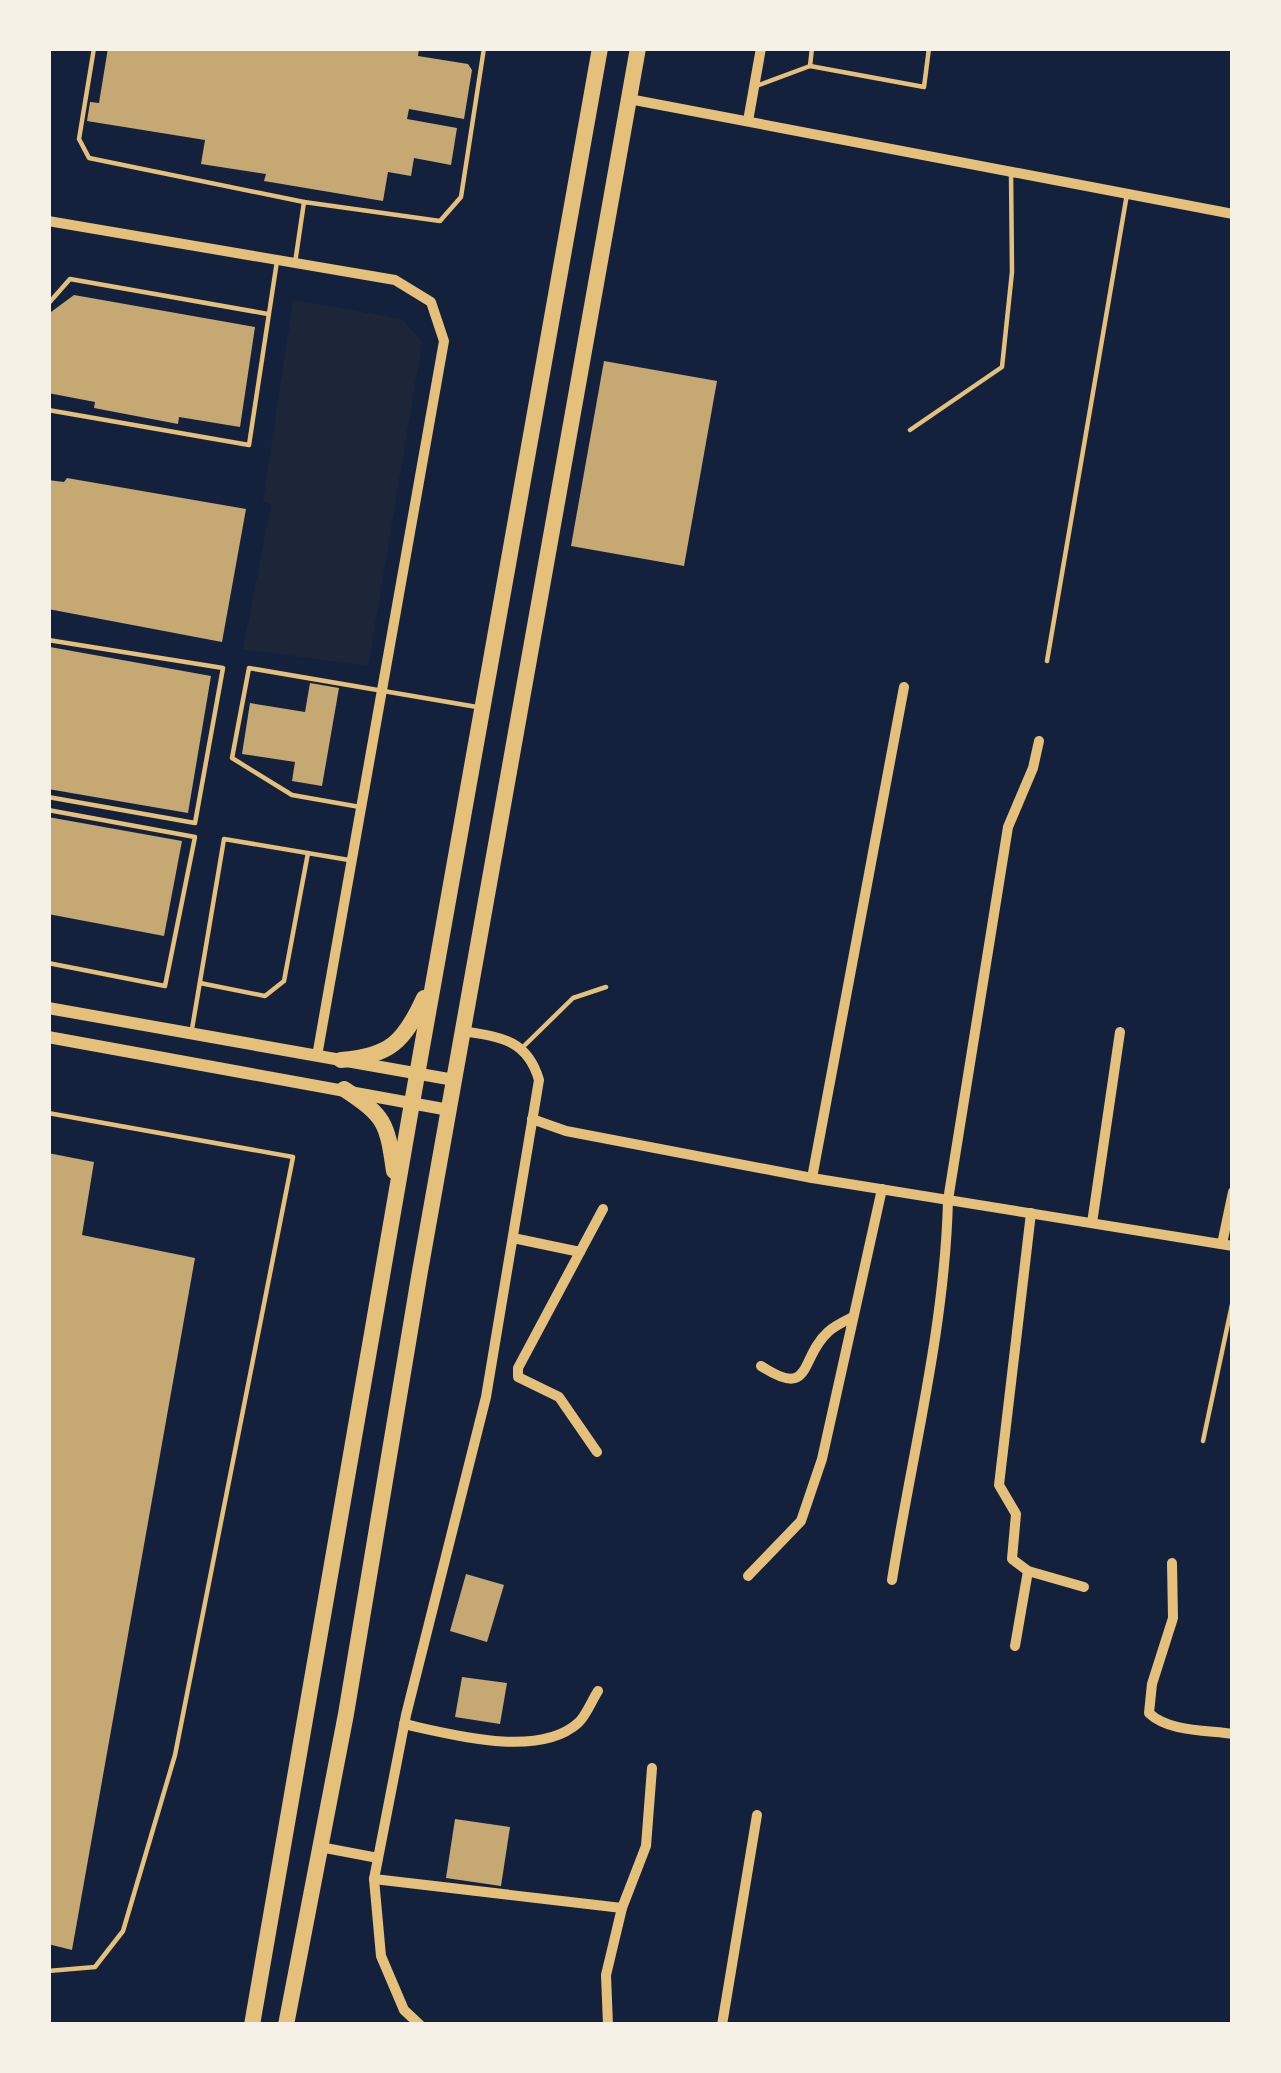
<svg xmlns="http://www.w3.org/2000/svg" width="1281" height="2073" font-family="Ubuntu,sans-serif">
<rect width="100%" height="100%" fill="#14213d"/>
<!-- green -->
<polygon fill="#1d2539" points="293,300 402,319 422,342 368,666 243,649 271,504 263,502"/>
<!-- building -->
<g fill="#c6a872">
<polygon points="108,48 419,48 418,56 468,64 472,70 464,119 409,109 407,119 457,128 451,165 414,158 411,176 388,172 383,201 264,181 266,174 201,164 205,140 87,121 90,102 99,103"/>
<polygon points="74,295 255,327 240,427 179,417 178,424 94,408 95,402 48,393 51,312"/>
<polygon points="604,361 717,381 684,566 571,546"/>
<polygon points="67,478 246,509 222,642 48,609 48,480 64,482"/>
<polygon points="50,647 211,676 188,813 48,789"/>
<polygon points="310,683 339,688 322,786 292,781 295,762 242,754 250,703 305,712"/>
<polygon points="48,817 182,841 164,936 48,914"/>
<polygon points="48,1153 94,1162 82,1235 195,1258 72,1950 48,1944"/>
<polygon points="466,1574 504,1585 487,1642 450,1631"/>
<polygon points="462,1677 507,1683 500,1724 455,1717"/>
<polygon points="455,1819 510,1827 501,1886 446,1878"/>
</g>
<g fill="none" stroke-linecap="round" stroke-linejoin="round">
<!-- service -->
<g stroke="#e5c07b" stroke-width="4.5">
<polyline points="94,48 79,139 89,158 304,202"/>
<polyline points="810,66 812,48"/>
<polyline points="759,85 810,66 924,87 929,48"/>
<polyline points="295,263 304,202 440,221 461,197 484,48"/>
<polyline points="48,304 70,279 268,314"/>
<polyline points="48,410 249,445 277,261"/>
<polyline points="910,430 1002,367 1012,272 1011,171"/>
<polyline points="48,640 223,668 195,823 48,797"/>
<polyline points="1047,661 1127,194"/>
<polyline points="360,807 292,795 232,758 249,668 477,707"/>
<polyline points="48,810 195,837 165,986 48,963"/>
<polyline points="200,983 265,996 284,981 308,853"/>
<polyline points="192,1029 224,839 349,860"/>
<polyline points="523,1047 573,998 606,987"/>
<polyline points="48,1113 293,1157 175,1755 123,1931 95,1967 48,1971"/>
<polyline points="1203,1441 1233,1300"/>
</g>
<!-- minor -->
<g stroke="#e5c07b" stroke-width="10">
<polyline points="629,99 1233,214"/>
<polyline points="748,121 761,48"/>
<polyline points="48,221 395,280 431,302 444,341 317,1056"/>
<polyline points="532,1119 566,1131 812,1178 1233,1246"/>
<polyline points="812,1178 904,687"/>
<polyline points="1092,1223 1120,1032"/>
<polyline points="513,1238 580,1252 518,1368 518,1377 559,1397 597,1452"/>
<polyline points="1222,1244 1233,1192"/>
<polyline points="580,1252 603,1209"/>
<path d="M 761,1366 C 813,1400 799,1358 828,1332 C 834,1326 845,1321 853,1317"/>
<path d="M 1172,1563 L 1173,1618 L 1152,1684 L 1149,1713 C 1169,1732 1207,1730 1233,1734"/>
<polyline points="1028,1571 1084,1587"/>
<polyline points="748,1576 801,1521 822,1459 882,1189"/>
<path d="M 892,1580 C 912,1454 945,1328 948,1200 L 1008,827 L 1033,768 L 1039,741"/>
<polyline points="1015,1646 1028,1571 1012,1559 1016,1514 999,1485 1031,1213"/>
<path d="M 404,1724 C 450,1734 538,1759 578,1723 C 586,1716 592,1700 598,1691"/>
<polyline points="320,1847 378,1858"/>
<polyline points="374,1879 622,1908"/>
<path d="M 420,2025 L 404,2010 L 381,1956 L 374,1879 L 406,1715 L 486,1397 L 539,1080 C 527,1039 500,1037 462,1031"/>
<polyline points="608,2025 606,1975 622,1908 646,1846 652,1768"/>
<polyline points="722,2025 757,1815"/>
</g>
<!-- tertiary -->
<g stroke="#e5c07b" stroke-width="12">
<polyline points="48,1008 454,1080"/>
<polyline points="48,1037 449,1110"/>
</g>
<!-- primary -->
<g stroke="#e5c07b" stroke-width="16">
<path d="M 341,1060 C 390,1056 404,1042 424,998"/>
<path d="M 344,1089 C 385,1116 387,1122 394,1171"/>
<polyline points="252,2025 412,1103 600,48"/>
<polyline points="286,2025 346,1714 420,1271 638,48"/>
</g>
</g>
<!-- border -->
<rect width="1281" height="2073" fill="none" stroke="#f6f1e7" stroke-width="102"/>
</svg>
